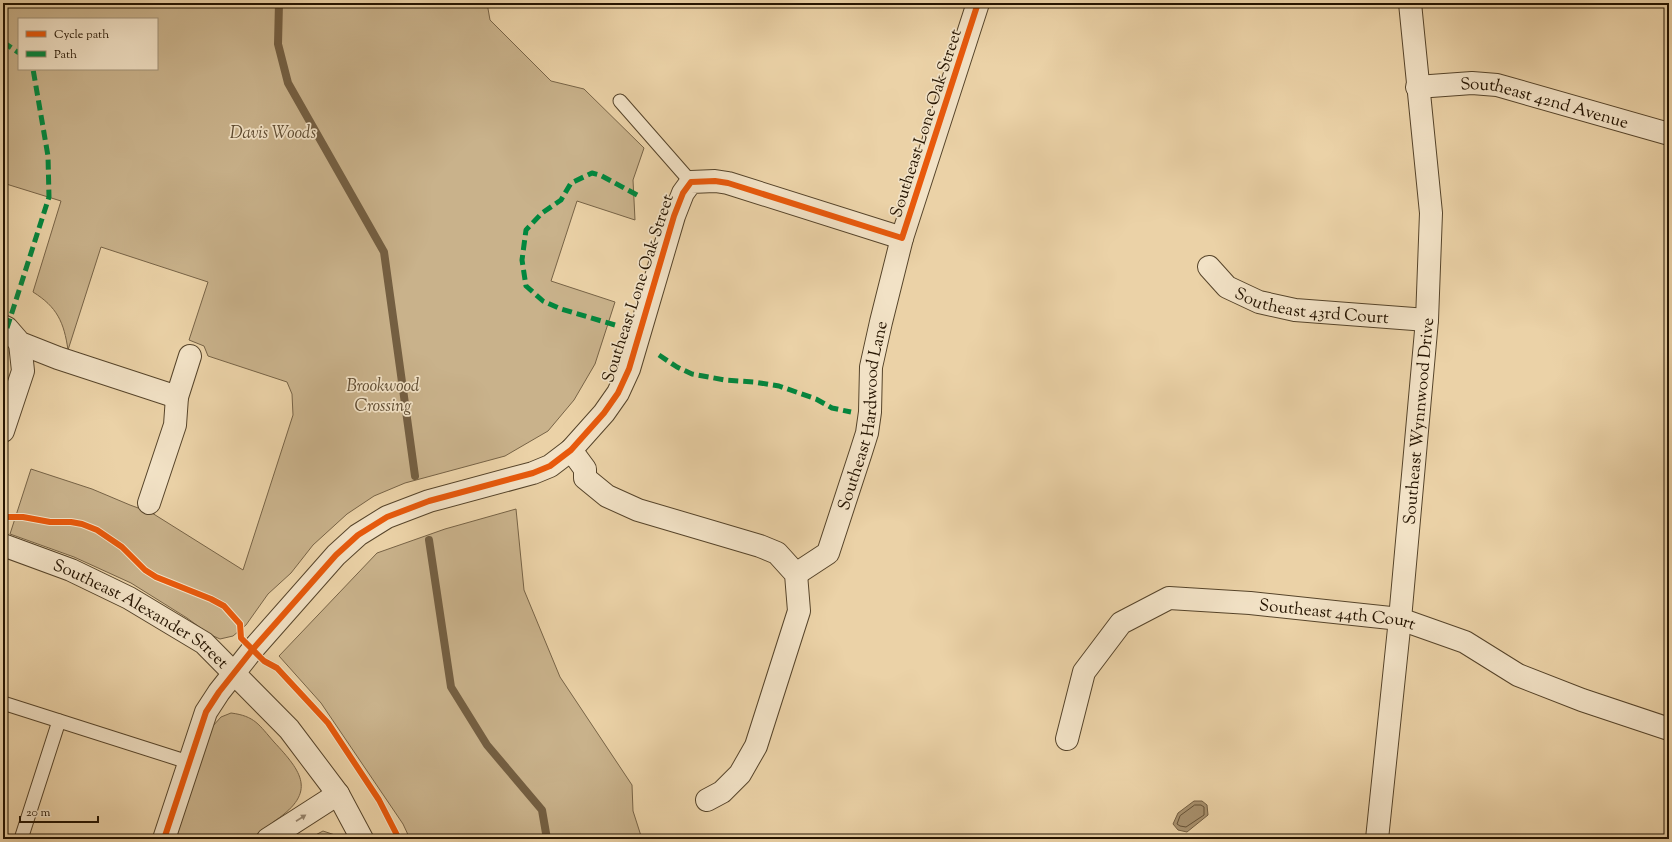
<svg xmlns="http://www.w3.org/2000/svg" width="1672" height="842" font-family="'Sorts Mill Goudy',serif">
<rect width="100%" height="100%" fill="#ebd2a7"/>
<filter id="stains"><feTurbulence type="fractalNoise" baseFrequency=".005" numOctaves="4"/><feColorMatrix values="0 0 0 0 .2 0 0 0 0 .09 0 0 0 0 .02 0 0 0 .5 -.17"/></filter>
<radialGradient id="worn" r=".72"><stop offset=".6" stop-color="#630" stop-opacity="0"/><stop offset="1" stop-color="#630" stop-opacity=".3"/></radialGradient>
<!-- green -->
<g fill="#c9b28b" stroke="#776346" fill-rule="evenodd">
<path d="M 3,3 L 487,3 L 490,20 L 551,81 L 584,89 L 644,148 L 633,180 L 635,220 L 577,201 L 551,281 L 615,302 L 595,364 L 574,400 L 548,431 L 505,456 L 405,483 L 374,496 L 347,514 L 313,545 L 291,573 L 268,594 L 246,625 L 233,636 L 220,639 L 209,634 L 187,618 L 131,583 L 74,557 L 10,534 L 31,469 L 92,489 L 130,505 L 152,513 L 243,570 L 293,415 L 292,394 L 287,382 L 208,356 L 204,346 L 189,340 L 208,282 L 101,247 L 68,350 C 64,322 57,307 33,292 L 61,201 L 3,183 ZM 19,19 L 157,19 L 157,69 L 19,69 Z"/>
<polygon points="516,509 524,590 560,677 632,785 633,811 642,839 410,839 403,824 321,703 279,656 377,553 445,529"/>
<path d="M 231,713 C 255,716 259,725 274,742 C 302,772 317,792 276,820 C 268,826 258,835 248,839 C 243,840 235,839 230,839 C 212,839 193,839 175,839 L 212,727 L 221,717 Z"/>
<polygon points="323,831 335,835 339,839 308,839"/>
</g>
<!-- water -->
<polygon fill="#a8916e" stroke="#745f42" points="1194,801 1202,801 1207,805 1208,815 1187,832 1178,830 1173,824 1178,813"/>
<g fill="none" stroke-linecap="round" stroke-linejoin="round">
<!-- shore -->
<polygon stroke="#665237" stroke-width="1" points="1195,805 1201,805 1204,807 1204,815 1186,827 1180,826 1177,824 1180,816"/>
<!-- stream -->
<g stroke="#745f42" stroke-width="8">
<polyline points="279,3 278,44 288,83 384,252 415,476"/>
<polyline points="429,540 451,687 487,745 542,810 547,839"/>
</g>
<defs>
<g id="lane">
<polyline points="620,101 691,182"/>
<polyline points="3,703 188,762"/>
<polyline points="21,839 59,721"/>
</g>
<g id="street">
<path id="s1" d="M 1417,87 L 1472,83 L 1497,85 L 1669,134"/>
<path id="s2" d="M 1209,267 L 1227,287 L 1259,302 L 1295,310 L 1427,320"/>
<polyline points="3,326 7,328 20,343 58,358 177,397"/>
<polyline points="3,431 23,371 20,343"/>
<polyline points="571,450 585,469 585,478 607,496 638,510 760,546 777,553 796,574 799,611 756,746 740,774 722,792 707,800"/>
<polyline points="149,503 175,425 177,397 190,356"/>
<path id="s3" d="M 3,545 L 71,570 L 129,598 L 204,643 L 289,729 L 338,794 L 362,839"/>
<path id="s4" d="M 796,574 L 828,553 L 861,452 L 867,433 L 870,412 L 871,367 L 881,322 L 902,238"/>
<path id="s5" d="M 1067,739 L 1084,672 L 1121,623 L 1169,598 L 1250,603 L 1400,619 L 1465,642 L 1518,675 L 1582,700 L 1669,729"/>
<polyline points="164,839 206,712 219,692 253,649 336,555 358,535 387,517 429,501 533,473 550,466 571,450 604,413 618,393 629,369 674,216 683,193 691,182 715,181 728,183 902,238 978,3"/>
<polyline points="268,839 338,794"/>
<path id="s6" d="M 1377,839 L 1400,619 L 1427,320 L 1431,213 L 1410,3"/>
</g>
</defs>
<!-- lane casing -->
<use href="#lane" stroke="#56442a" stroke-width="15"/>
<!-- street casing -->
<use href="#street" stroke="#56442a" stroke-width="24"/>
<!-- lane -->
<use href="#lane" stroke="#f2e2c6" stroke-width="13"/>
<!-- street -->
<use href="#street" stroke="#f2e2c6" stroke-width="22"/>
<!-- quiet -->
<g stroke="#00873e" stroke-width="5" stroke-dasharray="10 5" stroke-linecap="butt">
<polyline points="3,42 19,53"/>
<polyline points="615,325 561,309 543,301 526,286 522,260 526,230 542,213 561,200 571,183 592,173 600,175 639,196"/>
<polyline points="7,328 49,197 48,156 33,69"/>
<polyline points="659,355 677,367 692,374 725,380 754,382 779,386 816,399 832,408 851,412"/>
</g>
<defs>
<g id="cycleway">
<polyline points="3,517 23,517 50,522 71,522 82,524 97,530 122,547 145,570 156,577 211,599 224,606 240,624 241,638 264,661 277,668 328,723 379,800 399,839"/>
<polyline points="164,839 206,712 219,692 253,649 336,555 358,535 387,517 429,501 533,473 550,466 571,450 604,413 618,393 629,369 674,216 683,193 691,182 715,181 728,183 902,238 978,3"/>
</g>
</defs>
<!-- cycleway casing -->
<use href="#cycleway" stroke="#f2e2c6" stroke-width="8"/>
<!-- cycleway -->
<use href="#cycleway" stroke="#e8590c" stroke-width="6"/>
</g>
<!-- one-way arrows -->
<defs><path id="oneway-solid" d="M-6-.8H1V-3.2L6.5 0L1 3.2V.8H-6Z"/></defs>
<use fill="#96856d" href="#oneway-solid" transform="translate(301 818) rotate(-33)"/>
<g text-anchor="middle" stroke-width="3.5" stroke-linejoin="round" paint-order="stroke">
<!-- street labels -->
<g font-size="17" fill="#251400" stroke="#f2e2c6">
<text dy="6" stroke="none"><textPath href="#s1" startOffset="130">Southeast 42nd Avenue</textPath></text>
<text transform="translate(925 123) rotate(-72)" y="6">Southeast Lone Oak Street</text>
<text transform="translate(637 288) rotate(-72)" y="6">Southeast Lone Oak Street</text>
<text dy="6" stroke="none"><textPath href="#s2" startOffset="115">Southeast 43rd Court</textPath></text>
<text dy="6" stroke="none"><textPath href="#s4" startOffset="181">Southeast Hardwood Lane</textPath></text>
<text dy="6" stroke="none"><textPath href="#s6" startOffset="420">Southeast Wynnwood Drive</textPath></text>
<text dy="6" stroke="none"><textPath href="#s5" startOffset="354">Southeast 44th Court</textPath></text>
<text dy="6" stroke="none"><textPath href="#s3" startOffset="155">Southeast Alexander Street</textPath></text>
</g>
<!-- park labels -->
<g font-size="17" font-style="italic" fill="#5e4b31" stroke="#f2e2c6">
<text x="273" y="138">Davis Woods</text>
<text x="383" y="391">Brookwood<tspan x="383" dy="20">Crossing</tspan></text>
</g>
</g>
<!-- margin -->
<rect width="1672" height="842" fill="none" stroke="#ebd2a7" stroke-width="16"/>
<rect x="4" y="4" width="1664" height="834" fill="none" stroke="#251400" stroke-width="2"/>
<rect x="8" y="8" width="1656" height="826" fill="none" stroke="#251400"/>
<!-- legend -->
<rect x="18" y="18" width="140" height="52" fill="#f2e2c6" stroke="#a09077"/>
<rect x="26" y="31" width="20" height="6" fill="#e8590c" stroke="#a09077"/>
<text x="54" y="38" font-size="12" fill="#251400">Cycle path</text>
<rect x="26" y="51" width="20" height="6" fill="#00873e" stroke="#a09077"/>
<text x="54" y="58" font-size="12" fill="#251400">Path</text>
<!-- scale -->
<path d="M20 816v6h78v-6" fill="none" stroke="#251400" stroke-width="2"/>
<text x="26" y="816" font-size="12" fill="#251400" stroke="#f2e2c6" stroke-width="3" paint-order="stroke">20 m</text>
<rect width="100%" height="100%" filter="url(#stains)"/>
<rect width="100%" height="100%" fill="url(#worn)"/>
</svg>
